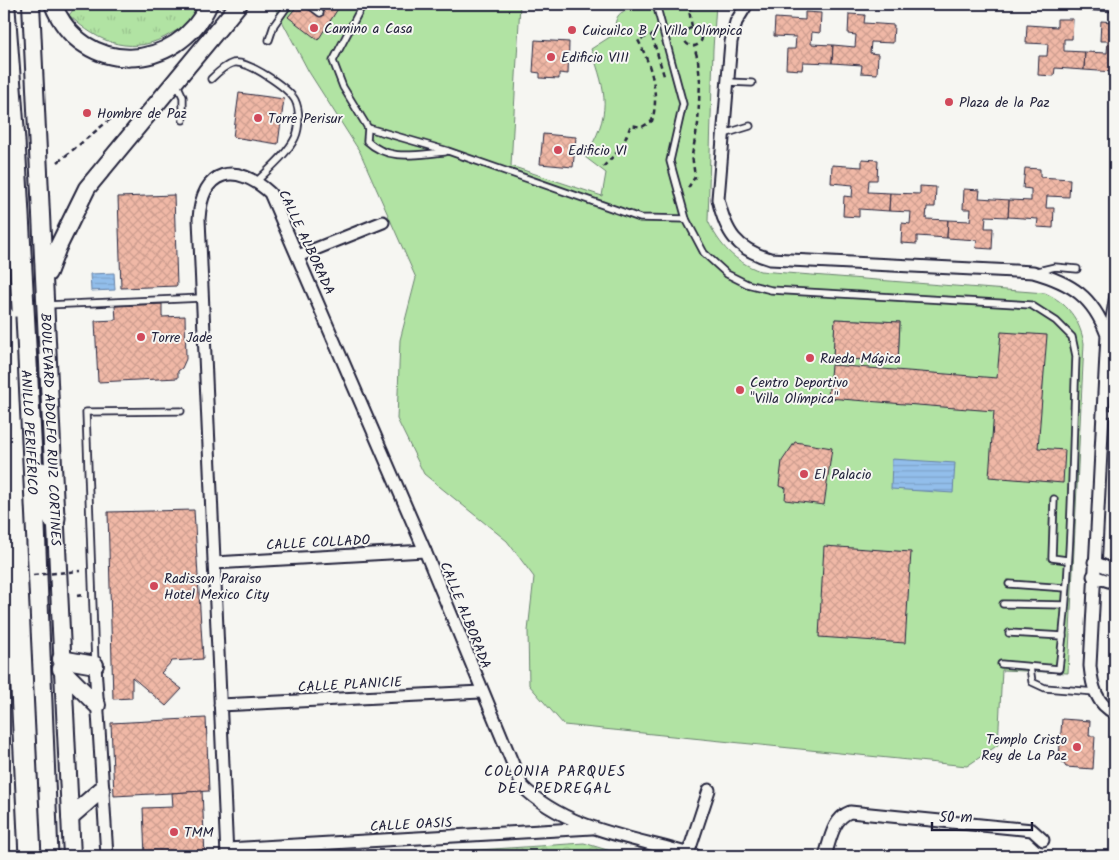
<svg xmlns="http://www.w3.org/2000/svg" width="1119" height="860" font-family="Kalam,sans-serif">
<defs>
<pattern id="grass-tufts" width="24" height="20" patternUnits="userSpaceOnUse" patternTransform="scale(1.25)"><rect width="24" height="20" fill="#b1e3a3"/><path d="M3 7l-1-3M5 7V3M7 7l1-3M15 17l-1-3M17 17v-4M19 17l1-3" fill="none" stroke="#98c28d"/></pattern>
<pattern id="forest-crowns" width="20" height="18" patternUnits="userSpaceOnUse" patternTransform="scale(1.25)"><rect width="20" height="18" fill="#b1e3a3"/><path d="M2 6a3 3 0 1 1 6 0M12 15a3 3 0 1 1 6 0" fill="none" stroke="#98c28d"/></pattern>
<pattern id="water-rules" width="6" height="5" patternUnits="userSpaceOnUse" patternTransform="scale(1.25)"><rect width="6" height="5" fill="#92beeb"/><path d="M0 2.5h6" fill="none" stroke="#7ea3ca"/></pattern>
<pattern id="building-cross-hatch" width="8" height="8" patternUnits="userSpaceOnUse" patternTransform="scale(1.25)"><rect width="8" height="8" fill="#f0b8a6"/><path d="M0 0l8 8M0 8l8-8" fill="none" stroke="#ce9e90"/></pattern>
</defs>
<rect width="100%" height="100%" fill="#f6f6f2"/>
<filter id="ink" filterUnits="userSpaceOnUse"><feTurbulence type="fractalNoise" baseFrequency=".02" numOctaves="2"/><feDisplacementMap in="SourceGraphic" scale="10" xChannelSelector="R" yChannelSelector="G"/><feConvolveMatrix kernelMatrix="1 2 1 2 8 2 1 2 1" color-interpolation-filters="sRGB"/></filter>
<g filter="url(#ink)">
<!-- grass -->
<path fill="url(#grass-tufts)" stroke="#6a826f" d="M 69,4 L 201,4 C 197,10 193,17 188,23 C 184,27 177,30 172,33 C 134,57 99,44 69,15 L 73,10 Z"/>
<!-- forest -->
<polygon fill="url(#forest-crowns)" stroke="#6a826f" points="584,843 627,856 388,856"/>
<!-- pitch -->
<path fill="#b1e3a3" stroke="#6a826f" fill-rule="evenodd" d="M 273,4 L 520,4 L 511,166 L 602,196 L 606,173 L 585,157 C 612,113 607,95 591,49 L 613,35 C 616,21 615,11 631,10 L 636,4 L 716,4 L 713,49 L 708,221 C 720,246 734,261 760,271 L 1045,293 C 1067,303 1079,318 1084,343 L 1068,673 L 1002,670 L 998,745 L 967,766 L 564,725 L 529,685 L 528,631 L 534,577 L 507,541 L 424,474 L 397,419 L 400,340 L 416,278 L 360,152 L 309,72 ZM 835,319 L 900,322 L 898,362 L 833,358 Z"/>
<!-- water -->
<g fill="url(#water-rules)" stroke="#6580a5">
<polygon points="114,273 115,290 91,291 90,274"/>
<polygon points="892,459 955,463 953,493 891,489"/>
</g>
<!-- building -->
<g fill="url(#building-cross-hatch)" stroke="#22223b">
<polygon points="299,4 341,4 318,40 288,17"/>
<polygon points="805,12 821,13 820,33 812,32 811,44 833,45 832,63 803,62 802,70 786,69 787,49 795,49 796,37 774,36 775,18 805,20"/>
<polygon points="849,14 865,15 864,23 894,25 893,43 871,42 870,53 878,54 877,74 861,73 862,65 832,63 833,45 855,47 856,35 848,34"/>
<polygon points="1057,19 1073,19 1072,39 1064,39 1064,51 1085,52 1084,70 1055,68 1054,76 1038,75 1039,56 1047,56 1048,44 1026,43 1027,25 1057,27"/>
<polygon points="1101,21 1115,22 1115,80 1114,72 1084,70 1085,52 1107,53 1108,41 1100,41"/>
<polygon points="535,40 569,42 568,74 559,73 559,79 540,78 540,73 533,72"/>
<polygon points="239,93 284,99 278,144 233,137"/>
<polygon points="543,134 576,137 573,167 540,164"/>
<polygon points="1114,135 1115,135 1115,153 1112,153"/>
<polygon points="862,159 878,160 877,180 869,180 868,192 890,193 889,211 859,209 859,217 843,216 844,196 852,197 853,185 831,183 832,165 862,167"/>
<polygon points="1025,168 1040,169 1040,177 1070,179 1069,197 1047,196 1046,208 1054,208 1053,228 1037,227 1038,219 1008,217 1009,200 1031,201 1031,189 1023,188"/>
<polygon points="920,186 936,187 935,207 927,207 926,219 948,220 947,238 917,236 917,244 901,243 902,223 910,224 911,212 889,211 890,193 920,194"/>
<polygon points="964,189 980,190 979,198 1009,200 1008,217 986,216 985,228 993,228 992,249 976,248 977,240 947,238 948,220 970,221 971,209 963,209"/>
<polygon points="174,195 177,286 121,288 118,197"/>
<polygon points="162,304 162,317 185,316 186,359 182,368 178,371 178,378 98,382 95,321 116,320 115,306"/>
<polygon points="835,319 900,322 898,362 833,358"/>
<polygon points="1001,332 1047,335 1038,448 1065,450 1063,483 989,477 994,411 828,398 831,365 997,378"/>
<polygon points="795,442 832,448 824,505 785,500 786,488 779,486 782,461"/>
<polygon points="194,510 203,659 172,661 161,673 182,689 166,706 132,677 132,698 113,699 108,512"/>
<polygon points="824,546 911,552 905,643 819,637"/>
<polygon points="206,718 209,791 114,796 111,723"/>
<polygon points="1062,719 1090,721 1089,736 1095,736 1093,769 1066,767 1059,757"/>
<polygon points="202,791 205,856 145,856 143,808 173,807 172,793"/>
</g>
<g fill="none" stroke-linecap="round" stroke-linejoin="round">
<defs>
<g id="lane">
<polyline points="308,4 320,13"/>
<polyline points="363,4 333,61 343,87 368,128 448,151 640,218 686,219"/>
<path d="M 656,4 L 683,104 L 670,161 L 686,219 L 704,253 L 727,274 L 747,284 L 771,290 L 1031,305 L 1056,321 L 1072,337 L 1076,356 C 1072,460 1072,566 1059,669 L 1001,664"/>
<polyline points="1047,4 1115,8"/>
<polyline points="269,40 274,25 289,4"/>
<path d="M 211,79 C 217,73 226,65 233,63 C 248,60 288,88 295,100 C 300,110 300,127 295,138 C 287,154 270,168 257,181"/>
<polyline points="176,82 183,97 183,120"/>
<polyline points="728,82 752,83"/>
<path d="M 368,128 L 367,141 C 389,162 417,154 445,152"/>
<polyline points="724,134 750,126"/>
<polyline points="1038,271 1055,267 1077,269"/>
<polyline points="47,305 202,298"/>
<polyline points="1107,332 1113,295"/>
<polyline points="1104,393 1115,393"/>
<polyline points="1102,413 1115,413"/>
<polyline points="1054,499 1052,558 1067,560"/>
<polyline points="1009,584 1066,588"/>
<polyline points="1003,604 1065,605"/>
<polyline points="1009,633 1063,636"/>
<polyline points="95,664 86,412 181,411"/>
<polyline points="1030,667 1032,682 1045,688 1095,692"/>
</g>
<g id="street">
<path d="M 747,4 L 736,22 L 731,42 L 718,199 C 726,233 736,249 770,259 L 1033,272 C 1072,283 1093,297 1107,335 L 1090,666 C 1092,686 1096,704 1115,713"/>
<polyline points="298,256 383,222"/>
<polyline points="1094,562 1115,571"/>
<polyline points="214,563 425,551"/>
<polyline points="1093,576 1115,583"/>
<polyline points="95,665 107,856"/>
<polyline points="220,705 481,692"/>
<polyline points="227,849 592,828"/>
<polyline points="688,854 709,790"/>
<path d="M 227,856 L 199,219 C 202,168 236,162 270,193 L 425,551 L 522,786 C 567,831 638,838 696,856"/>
<path d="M 825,856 C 830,841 833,818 850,812 L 1032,830 L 1043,840"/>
</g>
<g id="secondary">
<path id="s1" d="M 31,4 C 46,288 56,572 72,856"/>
<path d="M 53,4 C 82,78 178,73 209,4"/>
<polyline points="48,273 58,247 87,188 239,4"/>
<polyline points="61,659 95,665"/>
<polyline points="61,669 97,705"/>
<polyline points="70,817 101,790"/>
</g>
<g id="highway">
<path id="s2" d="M 4,9 L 14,141 L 32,474 L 47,856"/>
<polyline points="41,473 54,518"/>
</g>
</defs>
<!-- lane casing -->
<use href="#lane" stroke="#22223b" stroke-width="9"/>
<!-- street casing -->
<use href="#street" stroke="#22223b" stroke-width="15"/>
<!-- secondary casing -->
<use href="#secondary" stroke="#22223b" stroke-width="20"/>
<!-- highway casing -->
<use href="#highway" stroke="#22223b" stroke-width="25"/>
<!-- path -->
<g stroke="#22223b" stroke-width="2.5" stroke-dasharray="5 4" stroke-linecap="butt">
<polyline points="688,4 692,27"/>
<polyline points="690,10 691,4"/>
<circle cx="693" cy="37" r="9"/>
<polyline points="652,36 665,79"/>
<polyline points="58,162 113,117"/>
<path d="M 603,167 L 622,147 L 631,125 L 642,127 L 652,121 C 660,94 651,65 638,40 L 655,34"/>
<polyline points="688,188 695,177 692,155 698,124 700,81 698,60 694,46"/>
<polyline points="77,596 83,595 83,593"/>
</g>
<!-- lane -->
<use href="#lane" stroke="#f6f6f2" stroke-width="5.5"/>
<!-- street -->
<use href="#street" stroke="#f6f6f2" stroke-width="11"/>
<!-- secondary -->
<use href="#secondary" stroke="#f6f6f2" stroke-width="16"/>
<!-- highway -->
<use href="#highway" stroke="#f6f6f2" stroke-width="21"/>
<defs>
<polyline id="highway-bridge" points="4,317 30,856"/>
</defs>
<!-- highway-bridge casing -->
<use href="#highway-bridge" stroke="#22223b" stroke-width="25" stroke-linecap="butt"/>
<!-- path-bridge -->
<polyline stroke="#22223b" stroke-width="2.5" stroke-dasharray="5 4" stroke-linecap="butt" points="33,575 81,571"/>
<!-- highway-bridge -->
<use href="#highway-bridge" stroke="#f6f6f2" stroke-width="21"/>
</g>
</g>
<!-- markers -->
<g fill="#d1495b" stroke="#f6f6f2" stroke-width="2">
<circle cx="314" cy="28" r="5"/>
<circle cx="572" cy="30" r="5"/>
<circle cx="551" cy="57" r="5"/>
<circle cx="949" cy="102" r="5"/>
<circle cx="87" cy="113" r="5"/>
<circle cx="258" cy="118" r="5"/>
<circle cx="558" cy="150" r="5"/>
<circle cx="141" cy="337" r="5"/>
<circle cx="810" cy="358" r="5"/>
<circle cx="740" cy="390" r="5"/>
<circle cx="804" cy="474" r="5"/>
<circle cx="154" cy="586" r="5"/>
<circle cx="1077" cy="747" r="5"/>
<circle cx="174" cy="832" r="5"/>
</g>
<g text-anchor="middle" stroke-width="4" stroke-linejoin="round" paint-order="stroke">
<!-- poi labels -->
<g font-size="14" fill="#22223b" stroke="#f6f6f2" text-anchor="start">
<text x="324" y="33">Camino a Casa</text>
<text x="582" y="35">Cuicuilco B / Villa Olímpica</text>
<text x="561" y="62">Edificio VIII</text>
<text x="959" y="107">Plaza de la Paz</text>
<text x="97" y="118">Hombre de Paz</text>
<text x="268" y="123">Torre Perisur</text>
<text x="568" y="155">Edificio VI</text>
<text x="151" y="342">Torre Jade</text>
<text x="820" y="363">Rueda Mágica</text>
<text x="750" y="387">Centro Deportivo<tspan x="750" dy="16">"Villa Olímpica"</tspan></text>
<text x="814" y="479">El Palacio</text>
<text x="164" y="583">Radisson Paraiso<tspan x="164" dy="16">Hotel Mexico City</tspan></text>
<text x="1067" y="744" text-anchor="end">Templo Cristo<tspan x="1067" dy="16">Rey de La Paz</tspan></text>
<text x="184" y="837">TMM</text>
</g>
<!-- street labels -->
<g font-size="14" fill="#22223b" stroke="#f6f6f2">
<text transform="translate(307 242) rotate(65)" y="5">CALLE ALBORADA</text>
<text dy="5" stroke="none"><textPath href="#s1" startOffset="426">BOULEVARD ADOLFO RUIZ CORTINES</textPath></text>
<text dy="5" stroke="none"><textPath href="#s2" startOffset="424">ANILLO PERIFÉRICO</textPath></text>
<text transform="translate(318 542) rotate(-3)" y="5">CALLE COLLADO</text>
<text transform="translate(466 615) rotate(68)" y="5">CALLE ALBORADA</text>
<text transform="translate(350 684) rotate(-3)" y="5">CALLE PLANICIE</text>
<text transform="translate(411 824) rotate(-3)" y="5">CALLE OASIS</text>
</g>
<!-- neighbourhood labels -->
<g font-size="15" letter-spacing="1" fill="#22223b" stroke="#f6f6f2">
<text x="555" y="776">COLONIA PARQUES<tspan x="555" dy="17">DEL PEDREGAL</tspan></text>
</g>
</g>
<!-- margin -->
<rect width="1119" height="860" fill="none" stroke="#f6f6f2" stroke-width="20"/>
<rect x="10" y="10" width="1099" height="840" fill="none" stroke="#22223b" stroke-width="2" filter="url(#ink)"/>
<!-- scale -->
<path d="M932 822v8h100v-8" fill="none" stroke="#22223b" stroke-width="2.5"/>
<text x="939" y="822" font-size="15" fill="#22223b" stroke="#f6f6f2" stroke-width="4" paint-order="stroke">50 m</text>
</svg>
